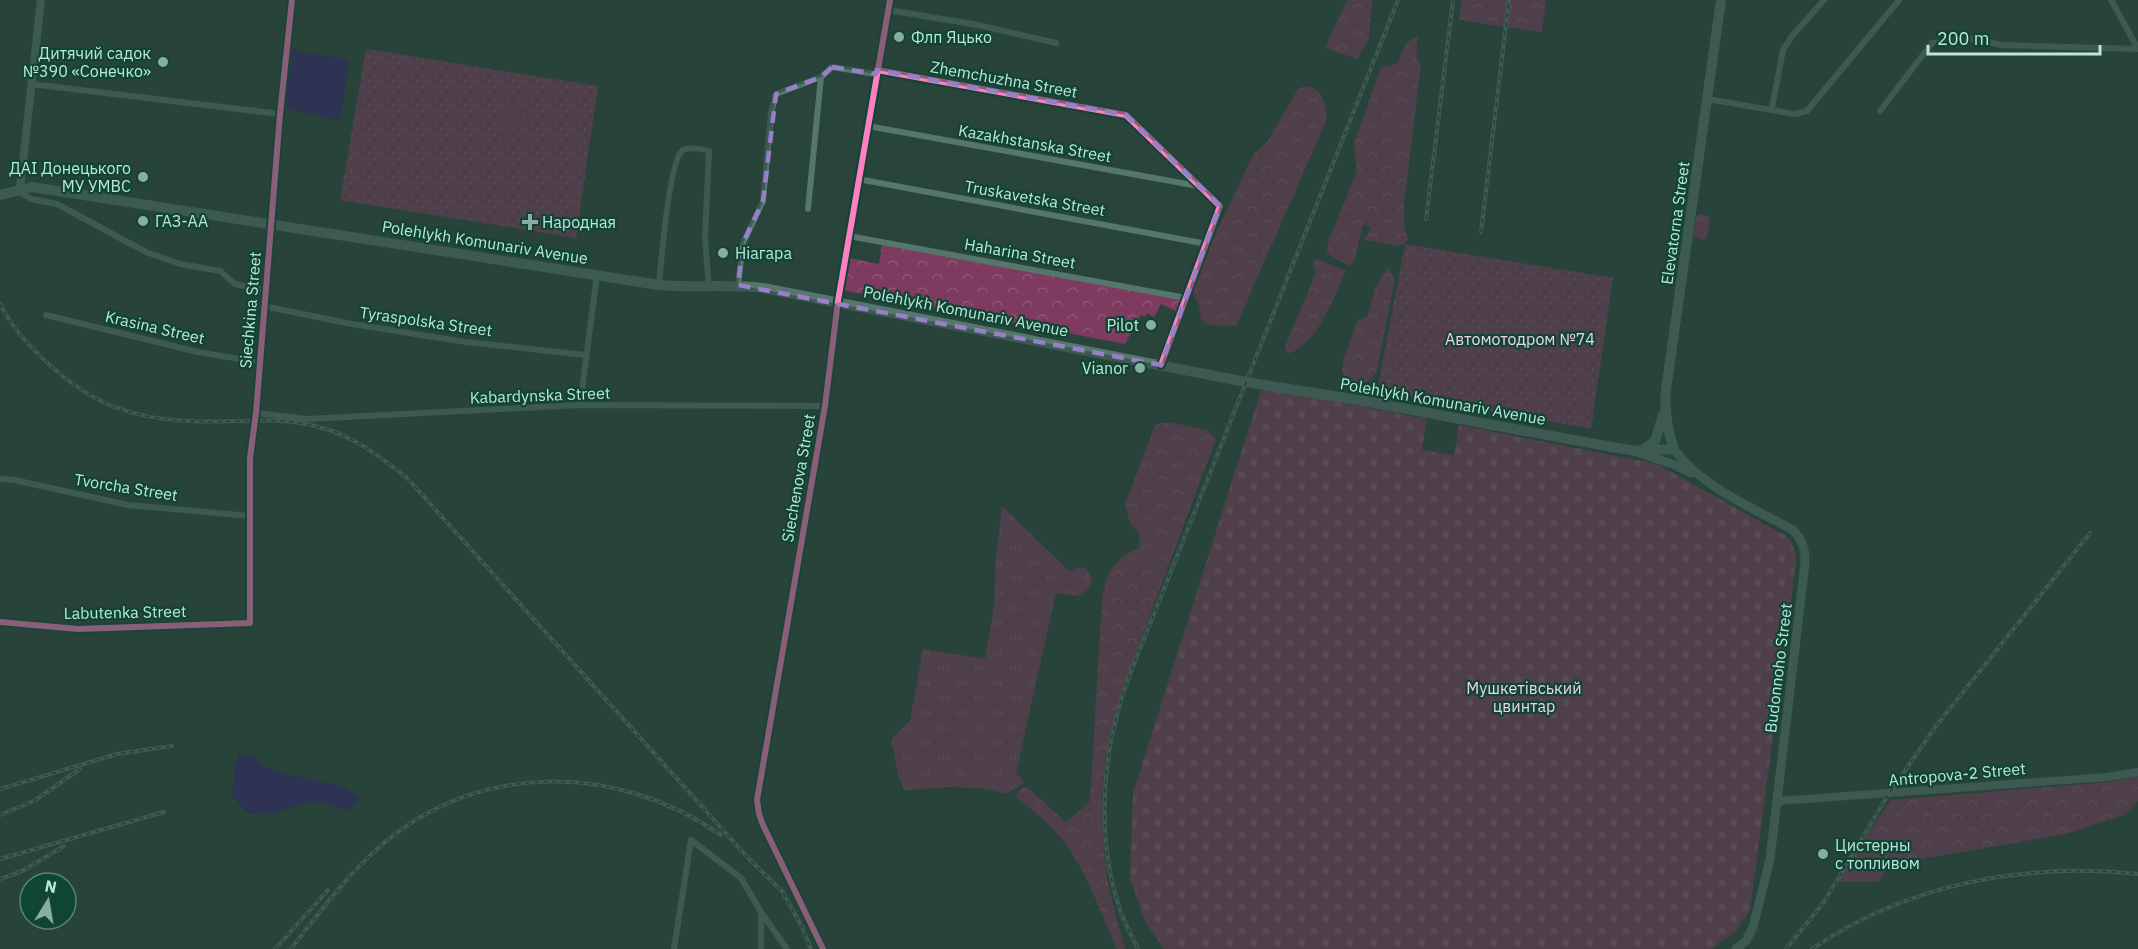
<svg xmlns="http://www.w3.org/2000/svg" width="2138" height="949" viewBox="0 0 2138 949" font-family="'IBM Plex Sans',sans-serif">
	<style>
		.grass { fill: url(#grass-tufts) }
		.forest { fill: url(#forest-crowns) }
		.cemetery { fill: url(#cemetery-stones) }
		.park { fill: url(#park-dots) }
		.garden { fill: #7e3a5f }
		.water { fill: #351f73 }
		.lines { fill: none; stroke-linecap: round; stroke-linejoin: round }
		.minor { stroke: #54766b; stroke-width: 6 }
		.tertiary { stroke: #54766b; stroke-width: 8 }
		.secondary { stroke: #54766b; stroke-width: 9 }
		.primary { stroke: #56776d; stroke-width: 10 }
		.rail-casing { stroke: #5b756d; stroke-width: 4 }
		.rail { stroke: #104435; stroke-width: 1.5; stroke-dasharray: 4.5; stroke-linecap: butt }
		.cycleway-casing { stroke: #104435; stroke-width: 10 }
		.cycleway { stroke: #ff80c0; stroke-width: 6 }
		.marked { fill: none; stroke: #9880c9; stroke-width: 4.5; stroke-dasharray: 12 8; stroke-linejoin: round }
		.poi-dot { fill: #88aea0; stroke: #104435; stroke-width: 2 }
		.labels { text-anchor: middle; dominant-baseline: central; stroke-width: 4.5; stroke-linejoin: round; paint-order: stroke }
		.poi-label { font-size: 16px; fill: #bce7d6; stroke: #104435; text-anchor: start }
		.street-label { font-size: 16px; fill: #bce7d6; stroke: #104435 }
		.park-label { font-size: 16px; fill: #f0d3e0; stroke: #104435 }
	</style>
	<defs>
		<pattern id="grass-tufts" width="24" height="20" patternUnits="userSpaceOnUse" patternTransform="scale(1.5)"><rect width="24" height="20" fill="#7e3a5f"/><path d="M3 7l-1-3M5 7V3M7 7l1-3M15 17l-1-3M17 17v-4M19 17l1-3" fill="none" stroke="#8e5675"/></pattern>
		<pattern id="forest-crowns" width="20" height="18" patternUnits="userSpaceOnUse" patternTransform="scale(1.5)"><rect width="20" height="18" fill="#7e3a5f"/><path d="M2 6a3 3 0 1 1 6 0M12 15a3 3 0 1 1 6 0" fill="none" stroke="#8e5675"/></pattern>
		<pattern id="cemetery-stones" width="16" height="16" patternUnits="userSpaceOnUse" patternTransform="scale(1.5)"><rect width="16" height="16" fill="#7e3a5f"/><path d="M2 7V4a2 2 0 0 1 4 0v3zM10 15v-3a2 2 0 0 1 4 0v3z" fill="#8e5675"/></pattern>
		<pattern id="park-dots" width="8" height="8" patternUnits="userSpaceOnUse" patternTransform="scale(1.5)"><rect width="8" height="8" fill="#7e3a5f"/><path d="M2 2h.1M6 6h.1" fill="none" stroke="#8e5675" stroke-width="1.8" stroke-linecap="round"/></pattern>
	</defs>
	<rect width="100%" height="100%" fill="#28443b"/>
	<g class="grass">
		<path d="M1702,214L1706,215L1710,219L1707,238L1703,240L1693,235L1696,217Z"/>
		<path d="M1002,506L1069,571L1080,567L1086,568C1096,581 1091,587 1080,596L1056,593L1016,773L1024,783L1006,794L983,788L950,787L904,790L898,774L891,739L910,721L923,649L985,659L994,606L996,556Z"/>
	</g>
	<g class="forest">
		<path d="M1347,0H1372L1369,39L1357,59L1325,48Z"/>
		<path d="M1462,0H1546L1542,32L1459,20Z"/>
		<path d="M1418,37L1416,58L1421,64L1404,204V227L1408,240L1400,246L1364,240L1371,228L1363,224L1355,259L1350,266L1326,253L1329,240L1357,171L1354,143L1381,68L1397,64C1402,53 1405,39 1418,37Z"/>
		<path d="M1305,86C1324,89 1325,103 1327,119L1236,326L1208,325L1201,319L1199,304L1190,288L1253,155L1267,142L1298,89Z"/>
		<path d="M882,245L1180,299V304L1177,312L1161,304L1154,317L1147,313L1145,317L1141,315L1125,344L842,290L849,258L879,264Z"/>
		<path d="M1316,259L1346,271C1333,298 1318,345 1287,354L1285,347L1316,272L1313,264Z"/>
		<path d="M1388,267L1395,279L1377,370C1372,383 1363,383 1350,382L1342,373L1343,360L1358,320L1367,317L1375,288Z"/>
		<path d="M1167,422L1207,430L1216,439L1127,677C1103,745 1097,796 1106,868C1109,895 1118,922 1125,949H1117C1100,912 1087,870 1061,838C1048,822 1032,810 1017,798L1016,794L1022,788H1028L1066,822L1090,801L1102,598C1107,572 1113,560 1138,548L1140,535L1130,523L1125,504L1155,425Z"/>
		<path d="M2138,776V801L2124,815L2066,834L1891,864L1878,882H1834L1891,800L2109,782Z"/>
	</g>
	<path class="cemetery" d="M1262,387L1427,419L1422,450L1454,455L1459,425L1657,464L1786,536C1793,543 1796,551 1796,562L1750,910L1737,930L1711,949H1164L1146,923L1130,879L1133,793Z"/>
	<g class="park">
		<path d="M366,49L598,86L576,238L340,200Z"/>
		<path d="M1405,244L1613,278L1591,429L1377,391Z"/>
	</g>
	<path class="garden" d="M507,102L522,104L518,138L502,136Z"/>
	<g class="water">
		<path d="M292,50L350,60L340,121L285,108Z"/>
		<path d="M239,753L252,755L263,765L278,772L341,786L360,797L350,811L321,802L302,803L277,813L249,814L232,796L235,767Z"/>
	</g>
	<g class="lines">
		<g class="minor">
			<path d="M2111,0L2138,49"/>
			<path d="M888,10L978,25L1056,43"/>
			<path d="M877,70L1126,115L1220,206L1161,365"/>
			<path d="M31,84L280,114"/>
			<path d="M1707,99L1795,114L1807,111L1899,0"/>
			<path d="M1772,108L1783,50L1792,36L1824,0"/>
			<path d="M1880,111L1932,43L1975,39L2002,45L2138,49"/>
			<path d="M868,126L1198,186"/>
			<path d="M858,179L1207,244"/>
			<path d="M20,190L21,193L31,199L57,204L146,252L180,264L220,271L235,284L264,290"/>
			<path d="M808,209L821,77"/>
			<path d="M849,236L1186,298"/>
			<path d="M659,285C661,263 669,162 682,151C688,146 703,149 709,151L705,238L709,288"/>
			<path d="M738,285L743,243L763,201L771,113L776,94L821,77L832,67L876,74"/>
			<path d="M263,306L352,324L466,342L586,355"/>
			<path d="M46,315L198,352L258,362"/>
			<path d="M580,405L597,275"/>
			<path d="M256,413L307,419L580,405L825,406"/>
			<path d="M0,479L14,480L128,505L250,516"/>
			<path d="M0,622L78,629L250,623V458L256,413L280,114L292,0"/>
			<path d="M761,912L787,949"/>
			<path d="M674,949L691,840L741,878L761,912V949"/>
			<path d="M823,949L763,825L759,814L757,800L825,406L838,302"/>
		</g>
		<g class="tertiary">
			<path d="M20,189L41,0"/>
			<path d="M838,301L890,0"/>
			<path d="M1778,801L2108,777L2138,772"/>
		</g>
		<g class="secondary">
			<path d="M1674,449C1701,487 1753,508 1793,530C1803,541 1805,549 1805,563L1770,859L1753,927L1746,941L1736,949"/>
			<path d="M1637,452L1675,465L1691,473"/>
		</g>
		<g class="primary">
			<path d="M0,195L32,187L659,285C694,288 728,284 763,288L1246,382L1358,400L1617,448L1638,451L1674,449C1667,429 1664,410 1666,390L1721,0"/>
			<path d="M1644,449L1655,441L1663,415"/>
		</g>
		<g class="rail-casing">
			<g id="rail">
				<path d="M1426,219L1453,0"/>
				<path d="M1481,232L1509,0"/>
				<path d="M0,304C20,344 71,389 112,406C135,415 163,420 188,421C232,424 275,415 319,427C354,436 381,457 408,479L749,859L782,891L801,925L811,949"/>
				<path d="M0,789L117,754L172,746"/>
				<path d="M0,815L34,801L80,769"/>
				<path d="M0,859L164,812"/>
				<path d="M0,879L22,871L64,846"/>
				<path d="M275,949L328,890"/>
				<path d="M291,949C320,912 347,874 384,843C481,761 619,764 721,835"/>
				<path d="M1138,949C1131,935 1124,922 1119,907C1098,842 1101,769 1120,704C1129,673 1142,644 1154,614L1398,0"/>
				<path d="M1786,949L1824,902L1888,795L1936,726L2090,533"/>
				<path d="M1812,949C1907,884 2025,862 2138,874"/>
			</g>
		</g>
		<use href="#rail" class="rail"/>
		<g class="cycleway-casing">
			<g id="cycleway">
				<path d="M877,70L1126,115L1220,206L1161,365"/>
				<path d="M0,622L78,629L250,623V458L256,413L280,114L292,0"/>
				<path d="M823,949L763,825L759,814L757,800L825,406L838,301L890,0"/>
			</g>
		</g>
		<use href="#cycleway" class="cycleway"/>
	</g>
	<path d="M0 0H2138V949H0ZM832,67L876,74L877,70L1126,115L1220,206L1161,365L738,285L743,243L763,201L776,94L821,77Z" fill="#28443b" fill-opacity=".55" fill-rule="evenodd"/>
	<path class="marked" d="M832,67L876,74L877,70L1126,115L1220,206L1161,365L738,285L743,243L763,201L776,94L821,77Z"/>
	<g class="poi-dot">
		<circle cx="899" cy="37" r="6"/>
		<circle cx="163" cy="62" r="6"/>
		<circle cx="143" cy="177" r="6"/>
		<circle cx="143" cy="221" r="6"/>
		<path d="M527 213h6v6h6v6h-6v6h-6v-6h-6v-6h6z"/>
		<circle cx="723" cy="253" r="6"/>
		<circle cx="1151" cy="325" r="6"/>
		<circle cx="1140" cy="368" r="6"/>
		<circle cx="1823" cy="854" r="6"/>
	</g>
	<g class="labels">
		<g class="poi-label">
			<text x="911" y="37">Флп Яцько</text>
			<text x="151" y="53" text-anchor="end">Дитячий садок<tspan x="151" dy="18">№390 «Сонечко»</tspan></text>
			<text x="131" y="168" text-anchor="end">ДАІ Донецького<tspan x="131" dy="18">МУ УМВС</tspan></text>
			<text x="155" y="221">ГАЗ-АА</text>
			<text x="542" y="222">Народная</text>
			<text x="735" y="253">Ніагара</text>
			<text x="1139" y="325" text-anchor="end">Pilot</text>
			<text x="1128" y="368" text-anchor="end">Vianor</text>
			<text x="1835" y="845">Цистерны<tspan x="1835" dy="18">с топливом</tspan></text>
		</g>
		<g class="street-label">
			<text transform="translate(1004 79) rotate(10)">Zhemchuzhna Street</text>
			<text transform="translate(1035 143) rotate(10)">Kazakhstanska Street</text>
			<text transform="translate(1035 198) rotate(10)">Truskavetska Street</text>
			<text transform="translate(1675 223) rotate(-82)">Elevatorna Street</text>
			<text transform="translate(485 242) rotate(9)">Polehlykh Komunariv Avenue</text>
			<text transform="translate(1020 253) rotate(10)">Haharina Street</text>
			<text transform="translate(250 310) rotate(-85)">Siechkina Street</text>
			<text transform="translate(966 311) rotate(11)">Polehlykh Komunariv Avenue</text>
			<text transform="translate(426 321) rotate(8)">Tyraspolska Street</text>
			<text transform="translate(155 327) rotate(13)">Krasina Street</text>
			<text transform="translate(540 395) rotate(-2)">Kabardynska Street</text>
			<text transform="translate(1443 401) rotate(10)">Polehlykh Komunariv Avenue</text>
			<text transform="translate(798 478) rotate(-80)">Siechenova Street</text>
			<text transform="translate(126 487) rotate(9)">Tvorcha Street</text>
			<text transform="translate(125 612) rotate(-1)">Labutenka Street</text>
			<text transform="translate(1778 668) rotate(-83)">Budonnoho Street</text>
			<text transform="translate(1957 774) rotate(-5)">Antropova-2 Street</text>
		</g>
		<g class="park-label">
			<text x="1520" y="339">Автомотодром №74</text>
			<text x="1524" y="688">Мушкетівський<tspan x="1524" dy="18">цвинтар</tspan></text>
		</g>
	</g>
	<g transform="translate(48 901) rotate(11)"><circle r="28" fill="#104435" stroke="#558575" stroke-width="1.5"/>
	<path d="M0-4.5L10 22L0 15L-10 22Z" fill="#88aea0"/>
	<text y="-9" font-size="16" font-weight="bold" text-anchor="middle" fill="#bce7d6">N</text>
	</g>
	<path d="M1928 45v9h172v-9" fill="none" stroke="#bce7d6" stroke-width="3"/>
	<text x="1937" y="45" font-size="18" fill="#bce7d6" stroke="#104435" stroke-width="4.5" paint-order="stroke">200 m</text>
</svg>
